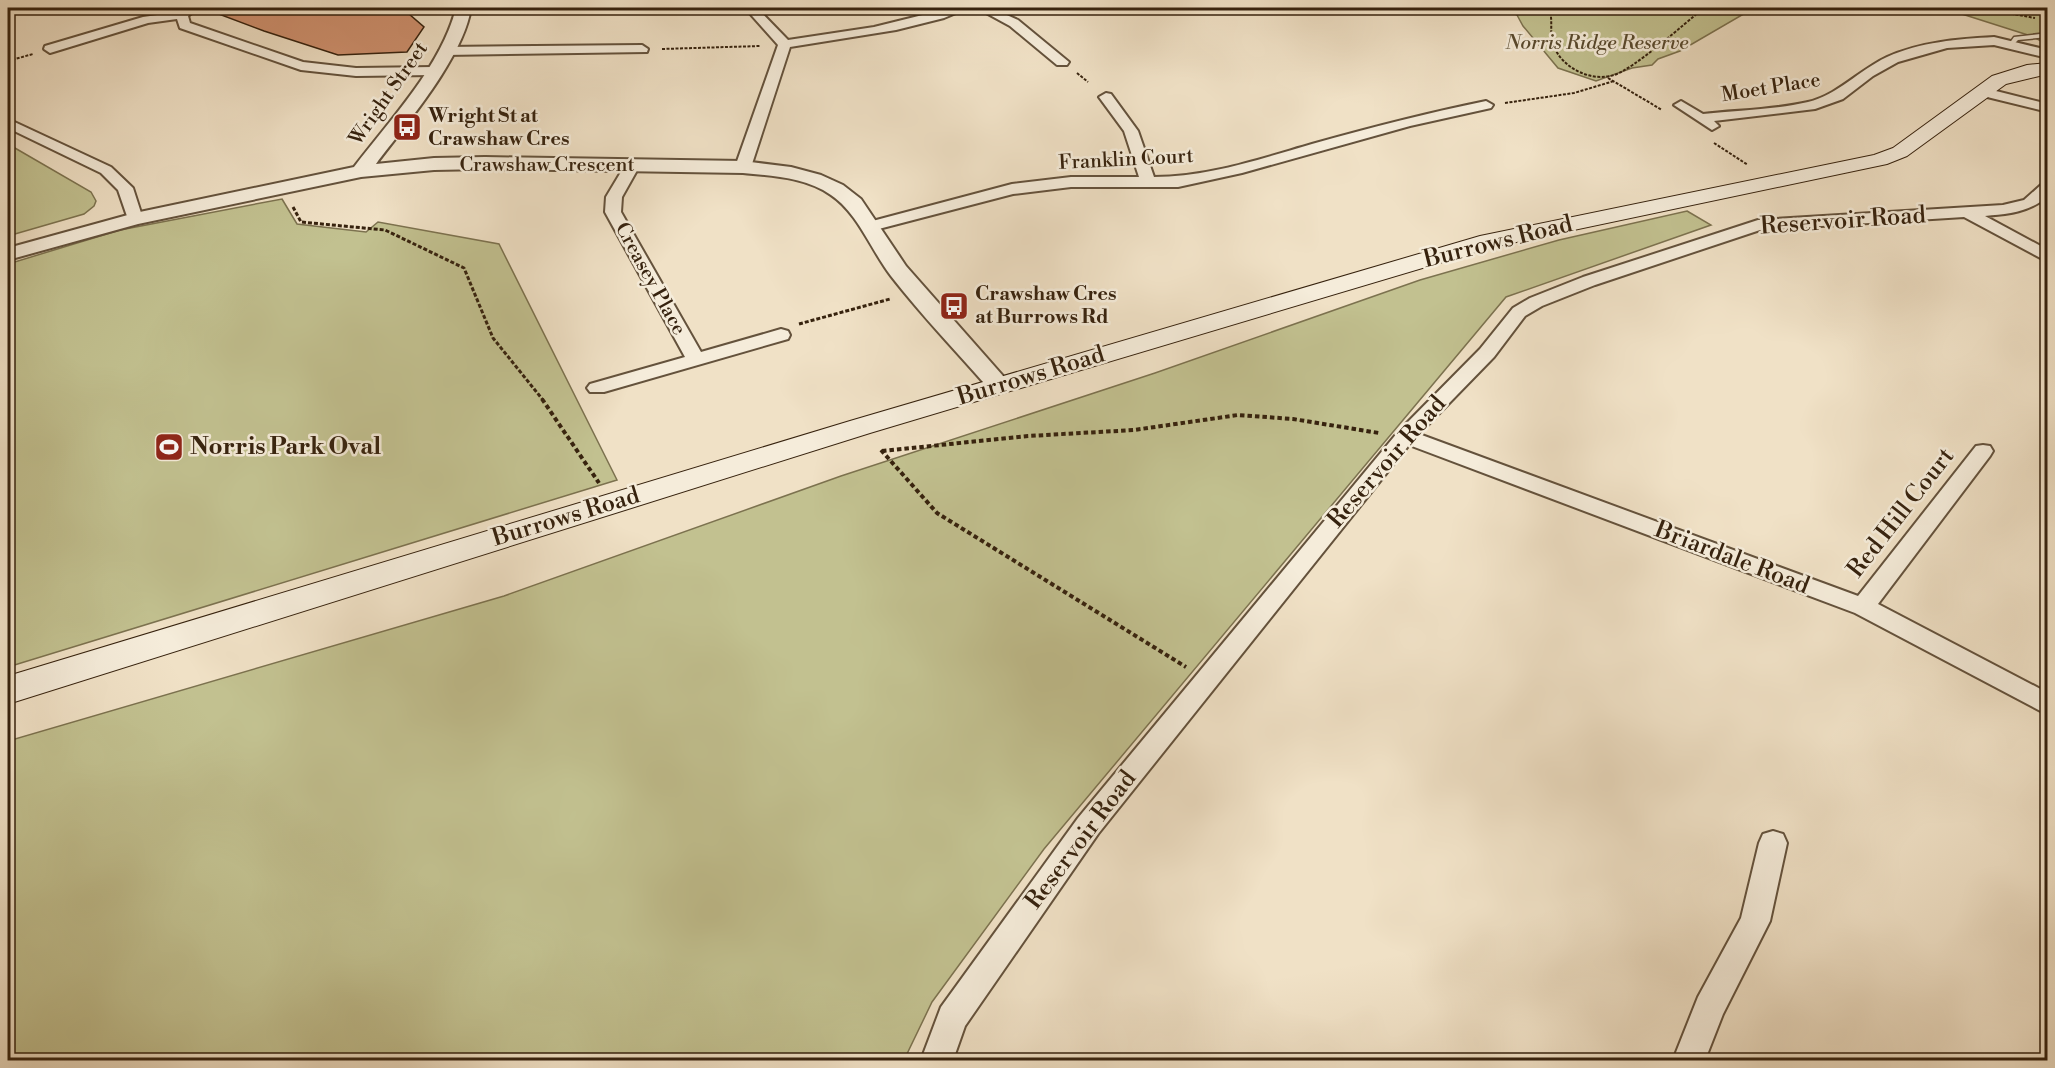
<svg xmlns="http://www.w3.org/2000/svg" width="2055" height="1068" viewBox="0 0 2055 1068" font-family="'Libre Bodoni',serif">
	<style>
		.green { fill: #c2c190; stroke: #7c724f; stroke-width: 1.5 }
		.building { fill: #ce906e; stroke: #36220e; stroke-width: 1.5 }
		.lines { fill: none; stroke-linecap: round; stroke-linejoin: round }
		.service-casing { stroke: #64523c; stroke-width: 3 }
		.minor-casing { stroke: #64523c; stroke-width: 4 }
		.tertiary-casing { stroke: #64523c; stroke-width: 4 }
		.secondary-casing { stroke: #36220e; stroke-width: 2 }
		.path-far2 { stroke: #36220e; stroke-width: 2; stroke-dasharray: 3 1.5; stroke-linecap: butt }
		.path-far1 { stroke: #36220e; stroke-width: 3; stroke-dasharray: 4 2; stroke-linecap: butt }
		.path { stroke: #36220e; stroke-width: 4; stroke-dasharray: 4.5 3; stroke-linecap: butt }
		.service { fill: #f5ecda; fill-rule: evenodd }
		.minor { fill: #f5ecda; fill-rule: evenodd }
		.tertiary { fill: #f5ecda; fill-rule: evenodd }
		.secondary { fill: #f5ecda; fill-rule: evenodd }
		.labels { text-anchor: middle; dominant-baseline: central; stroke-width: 5; stroke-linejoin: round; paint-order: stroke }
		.far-park-label { font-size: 20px; font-style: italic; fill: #594a2e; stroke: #f5ecda }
		.far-street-label { font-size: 20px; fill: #36220e; stroke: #f5ecda }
		.far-poi-label { font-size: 20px; font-weight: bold; fill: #36220e; stroke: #f5ecda; text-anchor: start }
		.street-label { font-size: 24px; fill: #36220e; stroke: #f5ecda }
		.poi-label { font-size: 24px; font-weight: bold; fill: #36220e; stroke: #f5ecda; text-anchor: start }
	</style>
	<rect width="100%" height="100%" fill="#f0e1c6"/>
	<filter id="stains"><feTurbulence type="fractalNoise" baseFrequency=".00333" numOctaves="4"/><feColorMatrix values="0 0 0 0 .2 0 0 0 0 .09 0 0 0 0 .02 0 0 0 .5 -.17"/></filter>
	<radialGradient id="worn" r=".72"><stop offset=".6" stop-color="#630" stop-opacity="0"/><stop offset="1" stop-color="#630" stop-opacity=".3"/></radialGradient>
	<g class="green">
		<path d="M1503,8H1754L1680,51L1658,59L1652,65L1632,68L1596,81L1558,68L1523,26L1517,15Z"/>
		<path d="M1943,8H2047V44L2031,36Z"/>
		<path d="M8,144L91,192L96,201L94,206L84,214L8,236Z"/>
		<path d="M282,199L297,224L366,232L378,222L499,244L617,480L8,667V264L120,230Z"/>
		<path d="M1687,211L1711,225L1506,297L1044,849L932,1002L904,1060H8V741L504,596L841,476L1155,373L1420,280L1559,240Z"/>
	</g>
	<path class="building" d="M208,8H402L424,27L407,52L338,55L264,31L208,10Z"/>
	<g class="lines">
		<g class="service-casing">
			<path id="service" d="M2048,33V37L2018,40L2012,46L2009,44L2014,37Z"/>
		</g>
		<g class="minor-casing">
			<g id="minor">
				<path d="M186,8H199L188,16L190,23L303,62L356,68L433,67L440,71L433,75L356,76L301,70L180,28L177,19L148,23L50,53L44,49L45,46L143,17L179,12Z"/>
				<path d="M745,8H757L788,40L874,27L951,8H968L944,18L896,30L790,47L751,167L743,172L735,167L778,45Z"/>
				<path d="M977,8H991L1018,20L1069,62L1067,65H1057L1010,26Z"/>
				<path d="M1994,37L2048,50V58L1994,45L1947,48L1898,62L1873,76L1843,99L1815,109L1714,121L1719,126L1712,130L1674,105L1681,101L1703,114C1737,110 1774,110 1808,102C1838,95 1859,70 1887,57C1920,42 1958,39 1994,37Z"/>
				<path d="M642,45L648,49L647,52L445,55L439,51L445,47Z"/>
				<path d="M1984,88L2048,104V112L1979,95L1977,92L1979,89Z"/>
				<path d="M1106,93L1111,94L1138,131L1154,177C1208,177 1260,159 1312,144C1369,128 1427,113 1486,101L1493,105L1491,108L1410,126L1242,173L1178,187H1071L1013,194L871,231L863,226L865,223L1012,184L1071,177H1139L1124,131L1099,97Z"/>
				<path d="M8,119L111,167L133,188L143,219L141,222H129L118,190L101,173L8,128Z"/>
				<path d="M632,160L640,165L622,197L621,212L701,352L781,329L788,331L790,335L788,339L604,392H590L587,388L590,384L685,357L605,212L606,197L627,162Z"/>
				<path d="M2048,182V196C2030,212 2009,214 1985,216L2048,250V262L1964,217L1760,230L1595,285L1542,306L1525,316L1494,357L1419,434L1858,596L1976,446L1983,445L1990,446L1993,451L1990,456L1878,604L2048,693V715L1855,613L1409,445L1098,834L965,1026L953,1060H921L941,1007L1078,818L1398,432L1480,349L1513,308L1530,298L1583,277L1758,220L2003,205L2024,200L2042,184Z"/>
				<path d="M1773,831L1783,834L1787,843L1770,921L1723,1014L1705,1060H1673L1698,997L1741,918L1759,843L1763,834Z"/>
			</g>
		</g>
		<g class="tertiary-casing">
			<path id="tertiary" d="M456,8H471C463,58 407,123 376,164L434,158L485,157L743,161L791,167L821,175L843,185L861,199L906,266L1011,385L1008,390L999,392L990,390C957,352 922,316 891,276C871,250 858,213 831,195C805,177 773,176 743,173L485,169L434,170L361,177L138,224L8,260V248L135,213L354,167C390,120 442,65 456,8Z"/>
		</g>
		<g class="secondary-casing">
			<path id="secondary" d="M2048,63V74L2006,84L1907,156L1887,164L1493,247L870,433L8,704V676L850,421L1480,236L1874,155L1893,148L1992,76L2027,65Z"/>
		</g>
		<g class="path-far2">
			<path d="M1549,8C1554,20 1548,36 1555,49C1565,69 1591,82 1614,75C1634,69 1685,23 1704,8"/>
			<path d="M1980,8L2035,18"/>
			<path d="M662,49L760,46"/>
			<path d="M8,61L33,54"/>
			<path d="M1077,73L1088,82"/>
			<path d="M1608,78L1662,110"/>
			<path d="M1505,103L1574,93L1614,81"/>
			<path d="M1714,143L1748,165"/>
		</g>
		<g class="path-far1">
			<path d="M293,207L301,222L385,230L464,268L493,338L543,400"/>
			<path d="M799,324L890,299"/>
		</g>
		<g class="path">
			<path d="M542,399L599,483"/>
			<path d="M881,450L937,513L1186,667"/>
			<path d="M882,451L1028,436L1134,430L1238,415L1293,419L1379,433"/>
		</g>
		<use href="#service" class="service"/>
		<use href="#minor" class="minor"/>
		<use href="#tertiary" class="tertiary"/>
		<use href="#secondary" class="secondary"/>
	</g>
	<defs>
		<g id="bus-square" transform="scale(1.5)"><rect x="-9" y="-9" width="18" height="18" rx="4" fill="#8f2418" stroke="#f5ecda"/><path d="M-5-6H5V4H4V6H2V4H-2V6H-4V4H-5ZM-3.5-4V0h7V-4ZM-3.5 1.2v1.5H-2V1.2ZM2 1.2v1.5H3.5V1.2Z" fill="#fff"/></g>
		<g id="stadium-square" transform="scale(1.5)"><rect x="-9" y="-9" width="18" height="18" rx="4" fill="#8f2418" stroke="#f5ecda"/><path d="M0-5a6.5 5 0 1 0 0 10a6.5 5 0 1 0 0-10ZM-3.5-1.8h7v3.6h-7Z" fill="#fff"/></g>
	</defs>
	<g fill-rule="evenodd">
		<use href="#bus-square" x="407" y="127"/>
		<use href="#bus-square" x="954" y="306"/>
		<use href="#stadium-square" x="169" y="447"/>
	</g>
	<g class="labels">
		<g class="far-park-label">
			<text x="1597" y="43">Norris Ridge Reserve</text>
		</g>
		<g class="far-street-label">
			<text transform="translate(1771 88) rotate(-9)">Moet Place</text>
			<text transform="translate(389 94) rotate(-55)">Wright Street</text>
			<text transform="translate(1126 160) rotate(-3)">Franklin Court</text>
			<text x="547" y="165">Crawshaw Crescent</text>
			<text transform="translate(650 279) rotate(61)">Creasey Place</text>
		</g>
		<g class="far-poi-label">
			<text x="428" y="116">Wright St at<tspan x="428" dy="23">Crawshaw Cres</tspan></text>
			<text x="975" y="294">Crawshaw Cres<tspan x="975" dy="23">at Burrows Rd</tspan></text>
		</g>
		<g class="street-label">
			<text transform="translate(1843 221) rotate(-4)">Reservoir Road</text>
			<text transform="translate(1498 242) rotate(-14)">Burrows Road</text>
			<text transform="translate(1031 376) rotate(-17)">Burrows Road</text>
			<text transform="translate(1387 462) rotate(-49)">Reservoir Road</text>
			<text transform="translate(1901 513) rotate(-52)">Red Hill Court</text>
			<text transform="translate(566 517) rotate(-17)">Burrows Road</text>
			<text transform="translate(1732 558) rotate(21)">Briardale Road</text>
			<text transform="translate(1081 840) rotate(-53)">Reservoir Road</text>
		</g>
		<g class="poi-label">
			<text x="190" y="447">Norris Park Oval</text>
		</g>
	</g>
	<rect width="2055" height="1068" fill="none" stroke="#f0e1c6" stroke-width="30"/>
	<rect x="9" y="9" width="2037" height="1050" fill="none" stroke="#36220e" stroke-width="3"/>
	<rect x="15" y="15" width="2025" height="1038" fill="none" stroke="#36220e" stroke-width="1.5"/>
	<rect width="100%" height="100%" filter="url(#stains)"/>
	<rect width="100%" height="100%" fill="url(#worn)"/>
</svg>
